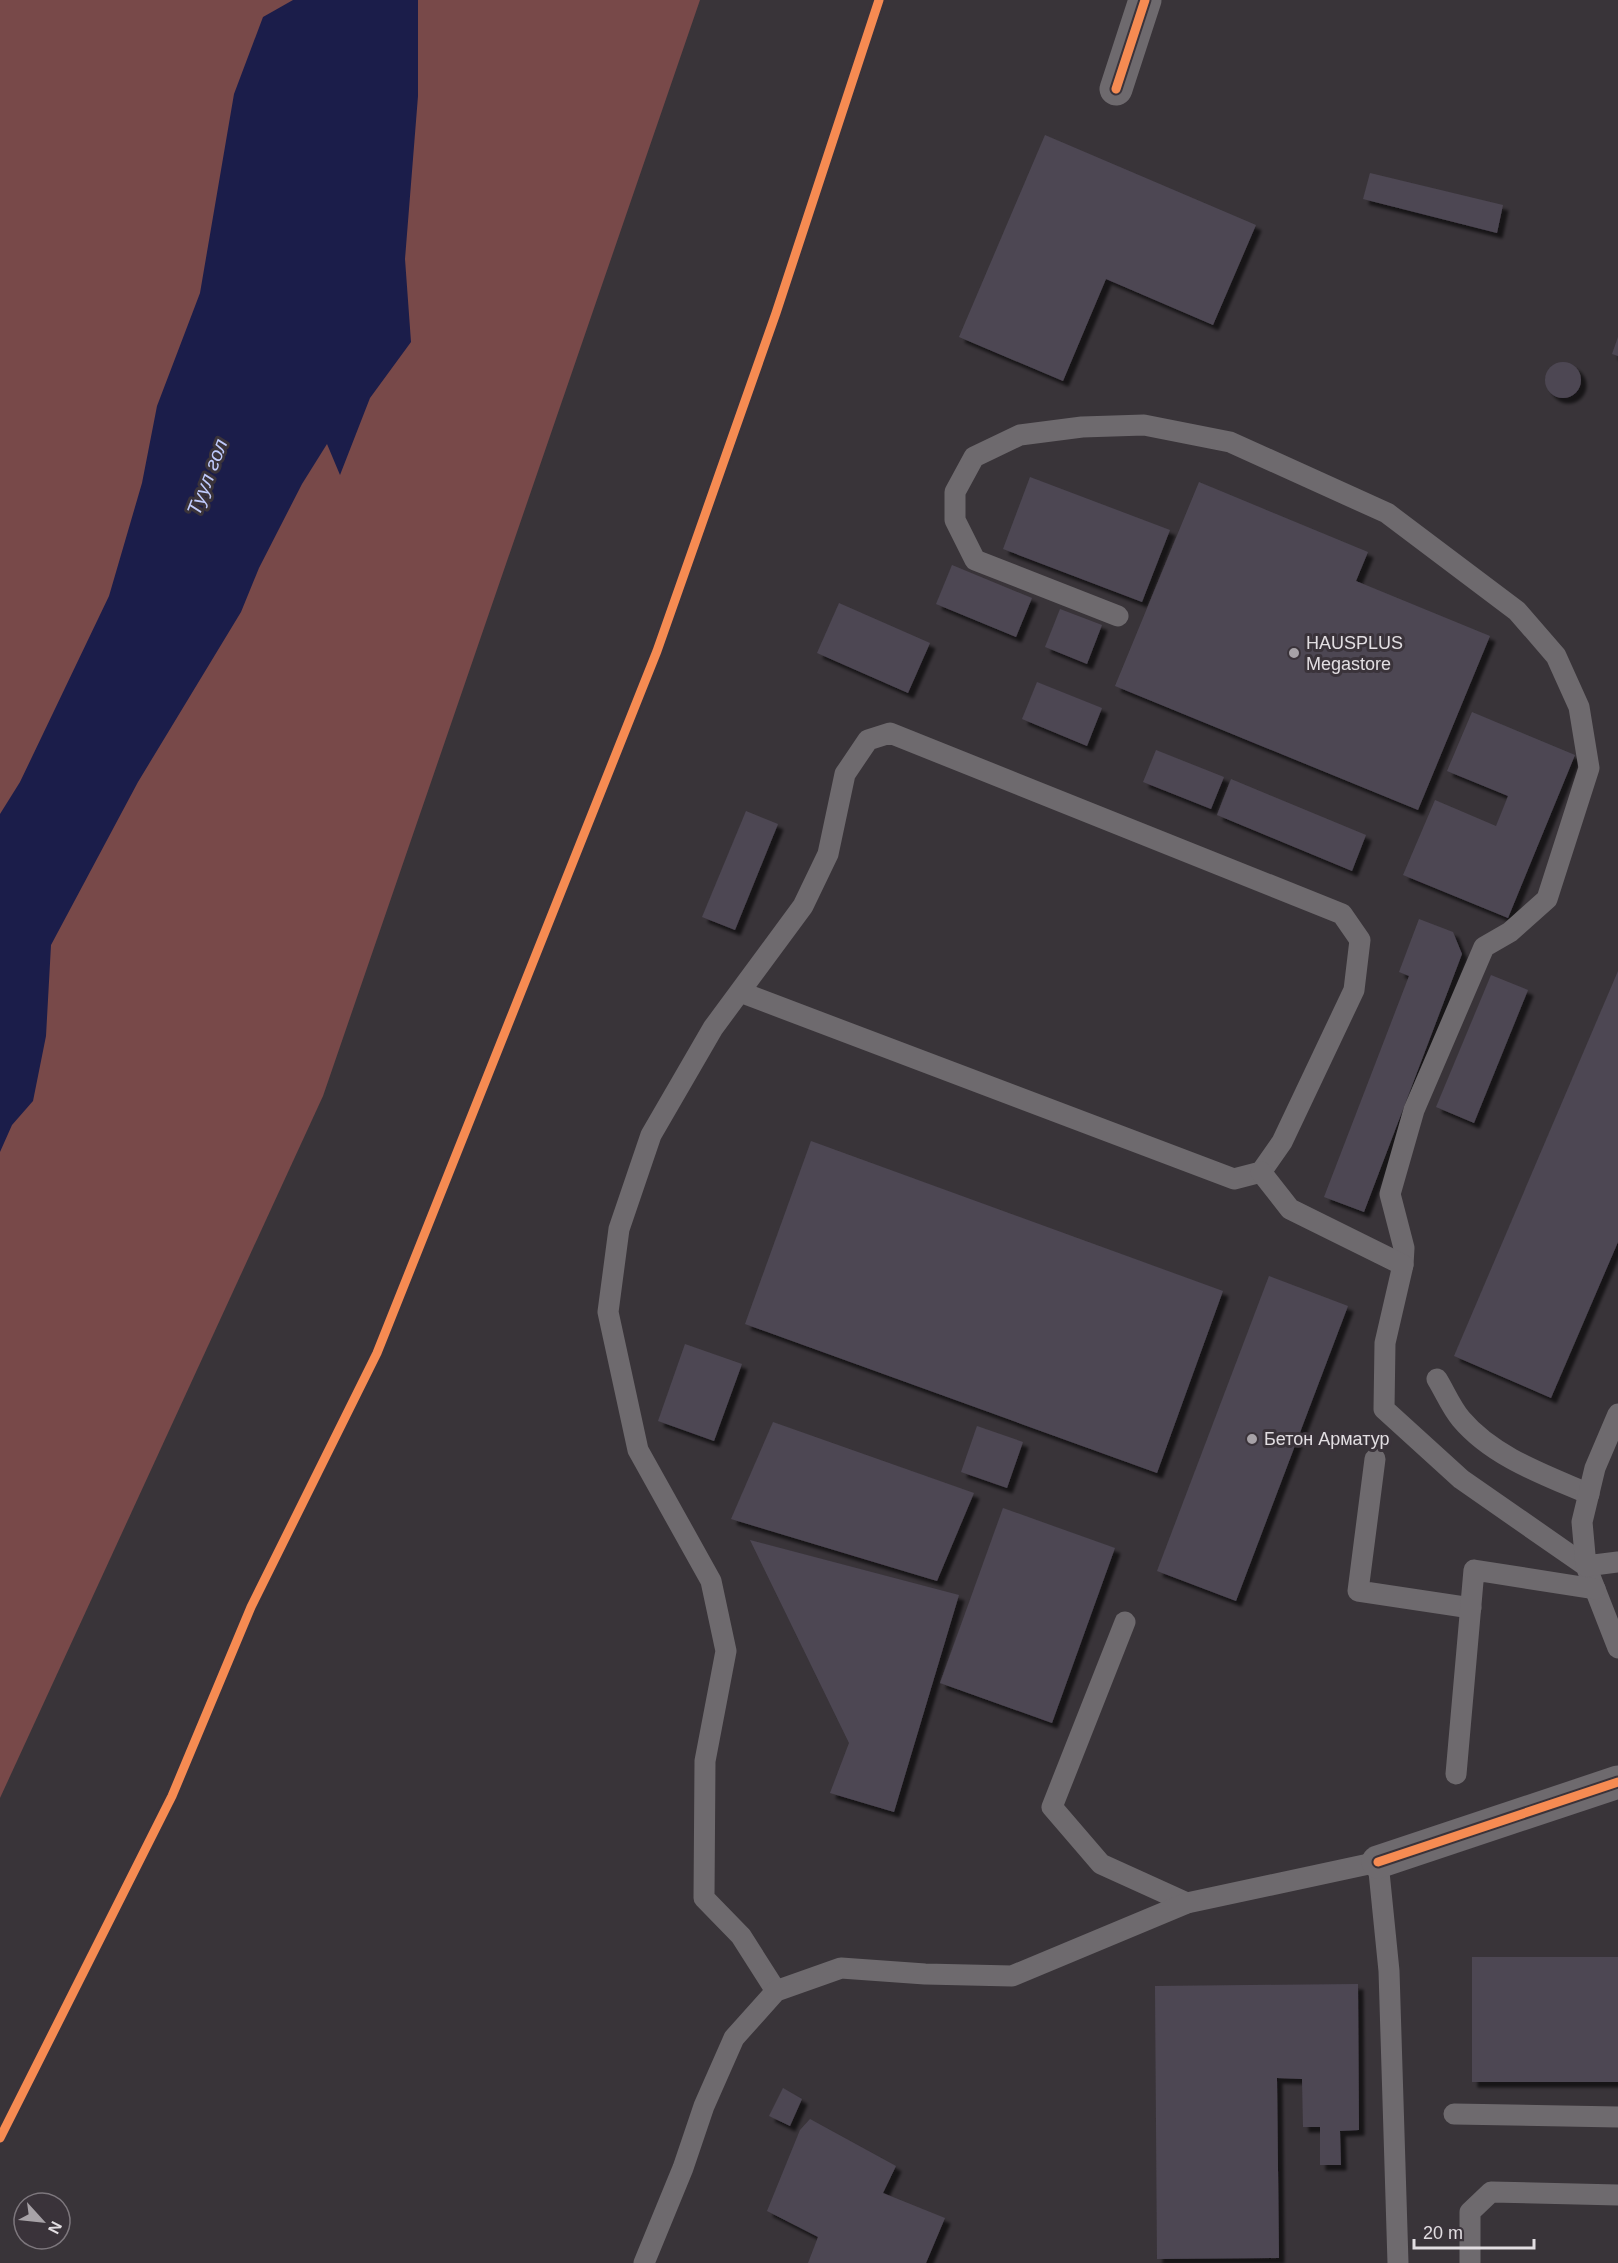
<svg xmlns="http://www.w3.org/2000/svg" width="1618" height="2263" viewBox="0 0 1618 2263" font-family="Arial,sans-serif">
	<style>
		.green { fill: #784949 }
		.water { fill: #1b1d4a }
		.building { fill: #4d4753; filter: url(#shadow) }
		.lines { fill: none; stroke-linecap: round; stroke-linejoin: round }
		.path { stroke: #6f6c6f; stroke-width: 4; stroke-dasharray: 3 4.5; stroke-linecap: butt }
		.lane { stroke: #6e6a6e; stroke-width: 21 }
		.street { stroke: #6e6a6e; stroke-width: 33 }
		.cycleway-casing { stroke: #3a333a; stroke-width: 13 }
		.cycleway { stroke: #f68b52; stroke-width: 9 }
		.poi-dot { fill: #a7a2a7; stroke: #3a333a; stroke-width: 2 }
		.labels { text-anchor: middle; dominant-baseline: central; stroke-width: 6; stroke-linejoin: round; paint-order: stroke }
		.poi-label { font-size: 18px; fill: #e2dee2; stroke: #3a333a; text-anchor: start }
		.water-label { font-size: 20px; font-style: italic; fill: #bfcafc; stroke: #3a333a }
	</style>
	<defs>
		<filter id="shadow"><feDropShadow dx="5.5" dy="5.5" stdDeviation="1.5" flood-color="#0009"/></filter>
	</defs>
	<rect width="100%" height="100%" fill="#393439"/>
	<path class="green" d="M0,0H700L323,1096L0,1798Z"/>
	<path class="water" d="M293,0H418V96L405,259L411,342L370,398L340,475L327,444L302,484L259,568L241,612L138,782L51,945L46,1036L33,1101L12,1125L0,1152V814L20,782L109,596L142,483L157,406L200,293L234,94L263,17Z"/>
	<g class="building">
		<path d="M1045,135L1256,225L1213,325L1106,279L1063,381L959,337Z"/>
		<path d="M1370,173L1503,205L1497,233L1363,199Z"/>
		<path d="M1618,337V356L1612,354Z"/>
		<circle cx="1563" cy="380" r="18"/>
		<path d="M1030,477L1170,530L1142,602L1003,549Z"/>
		<path d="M1199,482L1368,552L1356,581L1490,636L1418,810L1115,686Z"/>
		<path d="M952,565L1032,598L1016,637L936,604Z"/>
		<path d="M839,603L930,643L908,693L817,653Z"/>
		<path d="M1060,609L1102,625L1087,664L1045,647Z"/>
		<path d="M1037,682L1102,708L1087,746L1022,719Z"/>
		<path d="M1472,712L1575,755L1508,918L1403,875L1435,800L1496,826L1508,796L1447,771Z"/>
		<path d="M1156,750L1224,777L1211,809L1143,782Z"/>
		<path d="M1231,779L1366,835L1352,871L1217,815Z"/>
		<path d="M746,811L778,824L735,930L702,917Z"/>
		<path d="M1419,919L1453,932L1462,954L1364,1212L1324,1197L1409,976L1399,972Z"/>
		<path d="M1618,971V1242L1551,1398L1454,1356Z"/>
		<path d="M1491,975L1528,990L1474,1123L1436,1107Z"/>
		<path d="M811,1141L1223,1291L1157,1473L745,1324Z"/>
		<path d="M1269,1276L1348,1306L1236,1601L1157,1571Z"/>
		<path d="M685,1344L742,1364L714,1441L658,1421Z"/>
		<path d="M773,1422L974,1493L937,1581L731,1519Z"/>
		<path d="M977,1426L1023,1442L1007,1488L961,1472Z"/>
		<path d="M1003,1508L1115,1548L1052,1723L940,1683Z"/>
		<path d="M750,1540L959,1595L894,1812L830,1793L849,1743Z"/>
		<rect x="1472" y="1957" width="146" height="125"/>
		<path d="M1358,1984L1359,2130L1340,2131L1341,2165H1320V2127H1303L1302,2079L1277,2078L1279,2258L1157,2259L1155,1986Z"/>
		<path d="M783,2088L802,2099L790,2126L769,2116Z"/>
		<path d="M810,2119L896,2166L883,2193L945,2218L926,2263H808L818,2237L767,2211L800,2130Z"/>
	</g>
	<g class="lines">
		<path class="path" d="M0,2138L172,1796L251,1607L377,1353L657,651L776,313L879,0"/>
		<g class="lane">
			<path d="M1118,616L975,560L955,520V492L974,457L1020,435L1082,427L1144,425L1230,442L1387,513L1517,611L1556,656L1579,707L1589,768L1547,899L1510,932L1484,947L1414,1110L1390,1194L1404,1248L1403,1265"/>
			<path d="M740,992L1234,1179L1261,1172L1282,1142L1354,990L1360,940L1342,914L890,733L868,740L845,774L828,854L803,906L713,1028L651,1135L619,1229L608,1312L638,1450L711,1581L726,1651L705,1761L704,1898L741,1936L776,1991"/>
			<path d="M1261,1172L1290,1209L1403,1265L1385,1343L1384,1409L1461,1479L1586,1566L1618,1648"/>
			<path d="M1437,1379C1445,1392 1451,1407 1461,1419C1493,1457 1545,1475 1589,1494"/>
			<path d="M1618,1414L1595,1468L1582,1522L1586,1566L1618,1562"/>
			<path d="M1375,1459L1358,1591L1471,1608"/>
			<path d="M1125,1622L1052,1807L1101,1864L1187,1903"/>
			<path d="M1456,1774L1474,1570L1595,1589"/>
			<path d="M1454,2114L1618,2117"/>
			<path d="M644,2263L683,2168L704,2106L734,2038L776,1991L841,1968L925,1974L1012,1976L1187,1903L1378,1862L1389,1971L1398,2263"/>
			<path d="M1470,2263V2212L1491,2192L1618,2195"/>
		</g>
		<g class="street">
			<path d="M1116,89L1145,0"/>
			<path d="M1378,1862L1618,1782"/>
		</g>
		<g class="cycleway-casing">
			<g id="cycleway">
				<path d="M1116,89L1145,0"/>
				<path d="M1378,1862L1618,1782"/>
				<path d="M0,2138L172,1796L251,1607L377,1353L657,651L776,313L879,0"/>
			</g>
		</g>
		<use href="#cycleway" class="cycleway"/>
	</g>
	<g class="poi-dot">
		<circle cx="1294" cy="653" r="6"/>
		<circle cx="1252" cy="1439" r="6"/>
	</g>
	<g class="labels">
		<g class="poi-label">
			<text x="1306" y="643">HAUSPLUS<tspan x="1306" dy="21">Megastore</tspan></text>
			<text x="1264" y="1439">Бетон Арматур</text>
		</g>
		<g class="water-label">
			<text transform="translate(207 477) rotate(-69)">Туул гол</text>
		</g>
	</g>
	<g transform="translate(42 2221) rotate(117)"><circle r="28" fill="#3a333a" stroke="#7d777d" stroke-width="1.5"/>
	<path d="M0-4.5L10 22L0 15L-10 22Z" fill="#a7a2a7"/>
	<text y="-9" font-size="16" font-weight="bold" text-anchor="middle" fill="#e2dee2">N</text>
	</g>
	<path d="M1414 2239v9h120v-9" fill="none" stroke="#e2dee2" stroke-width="3"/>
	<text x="1423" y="2239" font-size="18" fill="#e2dee2" stroke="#3a333a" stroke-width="4.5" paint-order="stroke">20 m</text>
</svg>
